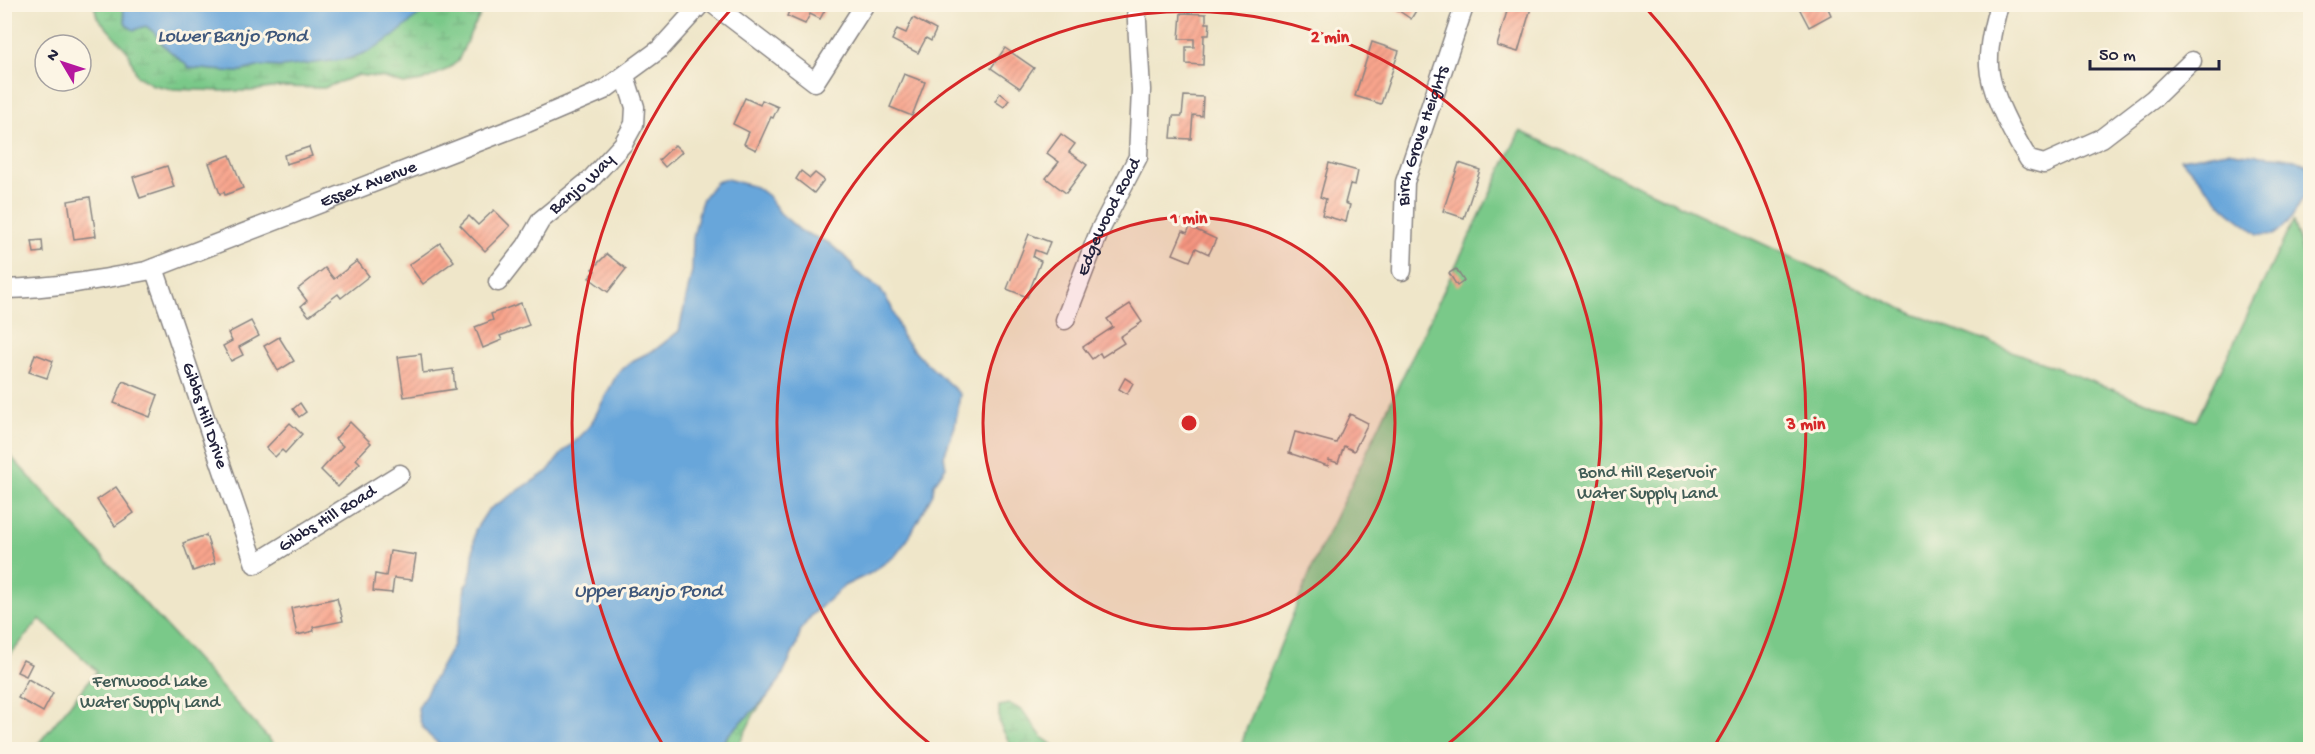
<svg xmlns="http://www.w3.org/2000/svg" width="2315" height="754" viewBox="0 0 2315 754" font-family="'Gochi Hand',sans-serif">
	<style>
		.wetland { fill: url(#wetland-marsh); stroke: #4e7662; stroke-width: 1.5 }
		.park { fill: #7ac989; stroke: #4e7662; stroke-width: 1.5 }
		.water { fill: #68a6da; stroke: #45648a; stroke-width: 1.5 }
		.building { fill: url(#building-hatch) }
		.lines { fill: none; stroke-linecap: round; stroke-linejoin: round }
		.minor-casing { stroke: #888482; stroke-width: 21 }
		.minor { stroke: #fff; stroke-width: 18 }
		.ring { fill: none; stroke: #d62828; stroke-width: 3 }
		.labels { text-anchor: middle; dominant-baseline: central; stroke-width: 6; stroke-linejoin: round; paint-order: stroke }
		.street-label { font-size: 18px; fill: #22223b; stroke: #fcf5e5 }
		.park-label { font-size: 18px; fill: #415c56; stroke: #fcf5e5 }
		.water-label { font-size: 20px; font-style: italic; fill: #3e577b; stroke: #fcf5e5 }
		.centre { fill: #d62828; stroke: #fcf5e5; stroke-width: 3 }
		.ring-label { font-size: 18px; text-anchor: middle; font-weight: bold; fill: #d62828; stroke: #fcf5e5; stroke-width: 6; stroke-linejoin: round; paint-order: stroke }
	</style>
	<defs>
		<pattern id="wetland-marsh" width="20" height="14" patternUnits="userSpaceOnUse" patternTransform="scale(1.5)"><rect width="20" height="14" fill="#7ac989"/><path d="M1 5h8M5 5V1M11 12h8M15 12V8" fill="none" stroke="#69ac77"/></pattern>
		<pattern id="building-hatch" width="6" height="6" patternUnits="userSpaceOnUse" patternTransform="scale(1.5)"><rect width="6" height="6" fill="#f8a48c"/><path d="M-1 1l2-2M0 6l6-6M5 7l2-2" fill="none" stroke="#d48d7a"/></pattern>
	</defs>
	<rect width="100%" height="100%" fill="#fcf5e5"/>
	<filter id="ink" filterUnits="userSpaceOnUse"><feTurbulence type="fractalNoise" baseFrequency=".0167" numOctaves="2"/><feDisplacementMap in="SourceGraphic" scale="12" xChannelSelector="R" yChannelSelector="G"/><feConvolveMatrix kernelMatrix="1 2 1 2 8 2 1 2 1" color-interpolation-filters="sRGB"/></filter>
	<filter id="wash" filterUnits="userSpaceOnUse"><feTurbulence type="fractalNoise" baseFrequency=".008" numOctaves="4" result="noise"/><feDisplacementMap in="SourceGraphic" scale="24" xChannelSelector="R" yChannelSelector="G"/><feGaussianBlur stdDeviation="1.35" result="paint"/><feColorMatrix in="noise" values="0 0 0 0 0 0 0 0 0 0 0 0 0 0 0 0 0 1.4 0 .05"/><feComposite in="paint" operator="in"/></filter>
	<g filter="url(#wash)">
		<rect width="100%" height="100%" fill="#efe6c9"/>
		<g class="wetland">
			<path d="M94,5H122L126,25L146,26L155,33L164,46L190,68L237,72L261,66L282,67L421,13L426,5H486L471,32L458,61L448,69L422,81L404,84L385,78L358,75L324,88L278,87L251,91H223L172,89L153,85L137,76L128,52L97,17Z"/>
			<path d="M767,697L754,714L737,749L718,750L727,736Z"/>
			<path d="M1010,704L1023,711L1042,737L1058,749H1013L999,723V706Z"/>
		</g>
		<g class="park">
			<path d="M1520,131L1914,314L2196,421L2293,221L2310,278V749L1240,750L1246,730L1315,560Z"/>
			<path d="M5,450L278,749H34L97,671L40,619L5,661Z"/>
		</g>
		<g class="water">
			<path d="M122,5V4L426,5L421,13L394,36L370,51L348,59L282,67L261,66L237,72L190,68L164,46L155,33L146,26L134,30L126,25Z"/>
			<path d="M2228,151C2257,158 2279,151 2307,165L2310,174L2305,195L2292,217L2282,229L2273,235L2258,234L2229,212L2181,159Z"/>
			<path d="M727,179L756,187L768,196L780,213L801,231L829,243L853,264L854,270L880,289L891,306L903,338L918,355L960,394L955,426L944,456L946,467L934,484L933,493L908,539L895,556L869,574L844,586L812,615L801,629L797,644L780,680L767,697L727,736L718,749H446C430,738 418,728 418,708L453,645L463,608L465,586L469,580L472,568L475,530L488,510L547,472L563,452L579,438L591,424L617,374L632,361L656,349L679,331L692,271L693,238L700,207L703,198L716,182Z"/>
		</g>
		<g id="blocks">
			<g class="building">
				<path d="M792,4H828L820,19L810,14L805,24L787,16Z"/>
				<path d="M1389,4H1420L1411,19Z"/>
				<path d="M1509,4L1531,8L1518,52L1497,46Z"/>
				<path d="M1797,4H1826L1831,15L1809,27Z"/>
				<path d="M1181,13L1206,14V23H1210L1209,35H1204L1203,65L1186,64V47H1194V39H1179Z"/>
				<path d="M913,18L936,30L931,41L926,38L918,53L892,40L897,29L906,33Z"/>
				<path d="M1372,42L1399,51L1381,104L1355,96Z"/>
				<path d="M1005,48L1034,68L1020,88L991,68Z"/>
				<path d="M904,74L925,82L912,116L890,107Z"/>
				<path d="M1000,93L1009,100L1004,107L995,101Z"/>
				<path d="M1184,96L1203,97L1202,116L1193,115L1191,139L1171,138L1173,116H1182Z"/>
				<path d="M745,98L760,105L762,100L778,107L773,118L771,117L756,150L744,144L749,132L733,124Z"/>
				<path d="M1061,134L1075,144L1069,152L1087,165L1066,193L1046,178L1059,162L1047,153Z"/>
				<path d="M675,145L682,152L665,167L659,160Z"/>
				<path d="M309,147L312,156L286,164L284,155Z"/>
				<path d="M230,155L243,188L225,195L224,192L220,194L209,163Z"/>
				<path d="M1329,163L1358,171L1355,185L1350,184L1345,203L1350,205L1346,222L1322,215L1326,199L1320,197Z"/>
				<path d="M1459,163L1480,170L1464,218L1443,211Z"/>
				<path d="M167,166L174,187L140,198L133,177Z"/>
				<path d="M801,171L810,178L815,173L824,180L814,193L796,179Z"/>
				<path d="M90,197L96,236L74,239L68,201Z"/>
				<path d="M494,210L510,226L485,251L460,225L469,216L478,225Z"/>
				<path d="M1190,227L1216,239L1209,254L1196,248L1190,261L1173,254L1183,231L1187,233Z"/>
				<path d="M1029,234L1050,242L1045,254L1035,250L1033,257L1041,261L1027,297L1007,289Z"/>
				<path d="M42,240L43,252L34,253L32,241Z"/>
				<path d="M440,243L454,261L423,284L409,265Z"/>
				<path d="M607,254L626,269L608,292L589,278L595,271L592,269Z"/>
				<path d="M357,261L369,276L341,298L338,294L309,316L301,306L307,301L298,289L325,268L334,279Z"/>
				<path d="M1456,269L1464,281L1457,286L1449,273Z"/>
				<path d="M521,303L529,325L500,336L502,340L483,348L475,327L493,320L491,314Z"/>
				<path d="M1130,304L1142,322L1120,337L1124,343L1102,357L1100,353L1092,359L1083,347L1113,327L1107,319Z"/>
				<path d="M251,321L259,336L239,347L243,355L231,361L223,346L232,341L228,333Z"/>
				<path d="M279,337L294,361L278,371L264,346Z"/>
				<path d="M35,354L53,361L47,378L29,372Z"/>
				<path d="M421,354L423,373L453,369L455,389L404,397L398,357Z"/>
				<path d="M1125,378L1133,383L1127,394L1119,389Z"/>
				<path d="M123,381L158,395L150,417L114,403Z"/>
				<path d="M300,403L306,412L299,417L293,409Z"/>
				<path d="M1350,414L1368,423L1354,451L1344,446L1338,463L1329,460L1328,466L1289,453L1295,432L1336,443Z"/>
				<path d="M350,422L371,443L356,459L360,463L338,487L321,470L343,446L335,439Z"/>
				<path d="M290,423L302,434L285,453L282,450L275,457L266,448Z"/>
				<path d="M116,487L134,513L115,526L97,500Z"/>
				<path d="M206,535L215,563L193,571L183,543Z"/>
				<path d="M390,551L416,555L412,580L394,578L392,593L373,591L375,574L386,576Z"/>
				<path d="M337,598L343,621L313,627L314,631L297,635L291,608Z"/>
				<path d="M23,660L32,664L26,676L17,672Z"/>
				<path d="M28,679L53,693L43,712L18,698Z"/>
			</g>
		</g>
	</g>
	<g filter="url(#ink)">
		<use href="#blocks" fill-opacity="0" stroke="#888482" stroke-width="1.5"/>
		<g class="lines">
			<g class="minor-casing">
				<g id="minor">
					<path d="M713,4L815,82L865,4"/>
					<path d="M1999,4C1994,23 1988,45 1989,65C1990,93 2014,136 2029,160L2044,164L2102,138L2153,99L2192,61"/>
					<path id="s1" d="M154,268L255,564L400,474"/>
					<path id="s2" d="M1402,271L1405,182L1465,4"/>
					<path id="s3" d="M498,282L526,246L541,220L590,180L623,144L634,124L635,107L625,76"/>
					<path id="s4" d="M4,289C53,288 98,280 146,271L527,123L604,90L660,49L701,4"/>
					<path id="s5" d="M1065,320L1099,232L1138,157L1141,90L1136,4"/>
				</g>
			</g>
			<use href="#minor" class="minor"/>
		</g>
	</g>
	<circle cx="1189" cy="423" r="206" fill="#d62828" fill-opacity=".12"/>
	<g class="ring">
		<circle cx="1189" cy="423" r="206"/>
		<path d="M935 748A412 412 0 1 1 1443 748"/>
		<path d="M663 745A617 617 0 0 1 734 6M1644 6A617 617 0 0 1 1715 745"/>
	</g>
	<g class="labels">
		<g class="street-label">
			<text stroke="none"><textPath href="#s2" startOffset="138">Birch Grove Heights</textPath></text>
			<text stroke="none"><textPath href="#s3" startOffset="130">Banjo Way</textPath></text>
			<text stroke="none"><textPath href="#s4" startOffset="382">Essex Avenue</textPath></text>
			<text stroke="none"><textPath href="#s5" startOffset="112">Edgewood Road</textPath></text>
			<text stroke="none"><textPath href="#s1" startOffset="156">Gibbs Hill Drive</textPath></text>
			<text stroke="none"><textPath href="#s1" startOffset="398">Gibbs Hill Road</textPath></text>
		</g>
		<g class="park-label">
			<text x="1647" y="473">Bond Hill Reservoir<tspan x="1647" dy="21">Water Supply Land</tspan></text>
			<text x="150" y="682">Fernwood Lake<tspan x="150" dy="21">Water Supply Land</tspan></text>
		</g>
		<g class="water-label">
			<text x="232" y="37">Lower Banjo Pond</text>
			<text x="648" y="592">Upper Banjo Pond</text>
		</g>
	</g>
	<circle cx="1189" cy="423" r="9" class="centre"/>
	<g class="ring-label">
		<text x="1330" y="42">2 min</text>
		<text x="1189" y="223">1 min</text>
		<text x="1806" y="429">3 min</text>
	</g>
	<rect width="2315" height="754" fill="none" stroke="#fcf5e5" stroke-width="24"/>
	<g transform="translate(63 63) rotate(309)"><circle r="28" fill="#fcf5e5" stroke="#a5a1a1" stroke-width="1.5"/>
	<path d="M0-4.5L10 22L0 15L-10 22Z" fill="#b5179e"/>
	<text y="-9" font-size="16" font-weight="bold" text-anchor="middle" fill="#22223b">N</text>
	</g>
	<path d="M2090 60v9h129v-9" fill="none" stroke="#22223b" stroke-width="3"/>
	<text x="2099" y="60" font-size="18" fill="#22223b" stroke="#fcf5e5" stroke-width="4.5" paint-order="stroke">50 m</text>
</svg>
